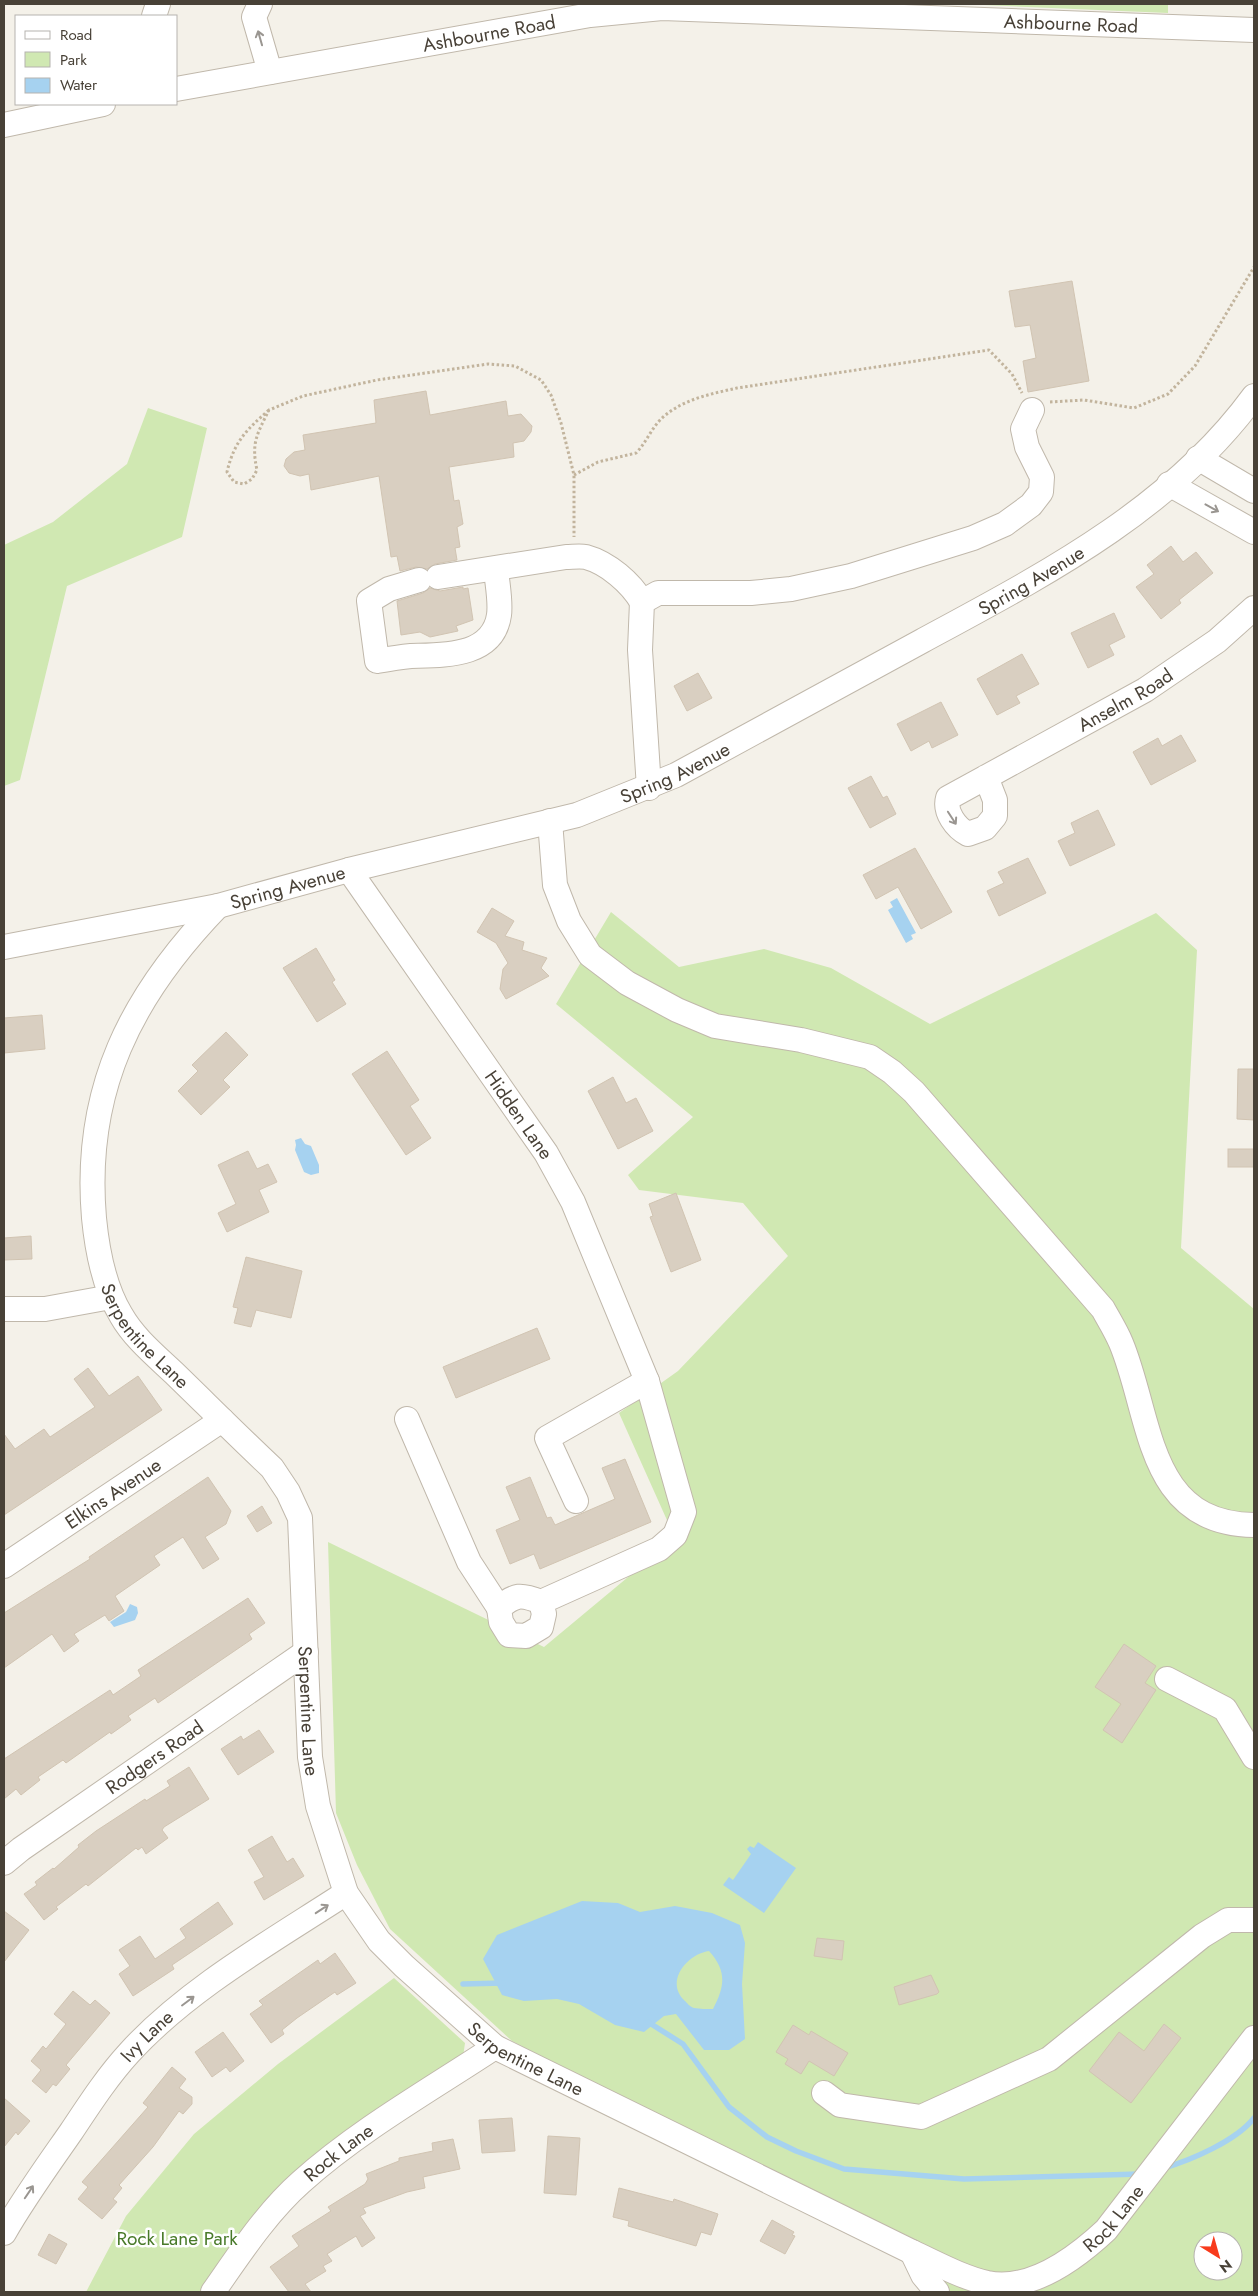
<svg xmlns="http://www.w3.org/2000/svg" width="1258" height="2296" viewBox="0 0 1258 2296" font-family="Jost,sans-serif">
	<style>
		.green { fill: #d0e8b2; fill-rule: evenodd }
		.water { fill: #a6d2f0; fill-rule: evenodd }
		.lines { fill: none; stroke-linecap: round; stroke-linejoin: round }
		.stream { stroke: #a6d2f0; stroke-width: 5.5 }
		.building { fill: #d9cfc1; stroke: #d1c4b2 }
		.minor-casing { stroke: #c0b8ab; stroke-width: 26 }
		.path { stroke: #c2b49d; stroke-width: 3; stroke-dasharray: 2.5 2.5; stroke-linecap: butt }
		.minor { stroke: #fff; stroke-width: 24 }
		.oneway { stroke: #9a9691 }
		.labels { text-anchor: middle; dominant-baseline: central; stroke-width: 5; stroke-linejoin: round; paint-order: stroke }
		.street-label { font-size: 19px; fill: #484137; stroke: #fff }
		.park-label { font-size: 19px; fill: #497a2a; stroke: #fff }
	</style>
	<rect width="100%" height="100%" fill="#f4f1e9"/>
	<g class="green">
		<path d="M961,4H1168V13Z"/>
		<path d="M148,408L207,428L182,537L67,586L20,780L4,786V545L53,522L127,464Z"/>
		<path d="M611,912L679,967L764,949L831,968L930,1024L1156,913L1197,950L1181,1248L1254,1309V2118L1252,2121L1254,2123V2292H952L944,2288L907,2245L512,2041L390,1929L357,1865L336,1813L328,1542L544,1647L675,1538L619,1413L678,1371L788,1256L743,1203L639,1190L628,1175L693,1117L556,1004ZM1203,2241H1233V2271H1203Z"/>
		<path d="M394,1978L465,2043L463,2057L366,2123L206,2292H86L126,2216L194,2134L278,2064Z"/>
	</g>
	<g class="water">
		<path d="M897,898L916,933L911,935L913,939L906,943L888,910L893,907L890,902Z"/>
		<path d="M301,1138L305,1144L311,1146L319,1165V1173L311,1175L304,1172L295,1150L296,1145L295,1140Z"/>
		<path d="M130,1604L137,1607L138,1613L135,1620L114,1627L110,1622L126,1612Z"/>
		<path d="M758,1842L796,1868L764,1913L723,1885L729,1877L733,1880L751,1854L747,1849L750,1846L754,1848Z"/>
		<path d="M582,1901L618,1903L640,1912L675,1906L712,1913L740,1925L745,1943L742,1984L745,2039L729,2050H704L676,2014L664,2016L644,2032L615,2025L579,2004L557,1999L524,2001L502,1995L483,1959L497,1935ZM709,1951C727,1971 725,1986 713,2009C707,2009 700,2009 694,2008C690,2007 687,2003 685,2001C664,1982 687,1954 709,1951Z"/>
	</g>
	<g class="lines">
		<g class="stream">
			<path d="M463,1984L503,1983"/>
			<path d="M648,2022L683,2044L729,2107L767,2137L796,2151L844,2169L964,2179L1140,2174"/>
			<path d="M1164,2168C1191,2160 1236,2141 1254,2118"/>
		</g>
	</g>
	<g class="building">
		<path d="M1072,281L1089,381L1028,392L1023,361L1036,358L1030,325L1015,327L1009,291Z"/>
		<path d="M426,391L430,415L506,401L508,416L521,414L532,426L531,432L524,441L513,443L514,457L449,467L454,501L459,500L463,524L457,527L460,547L455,548L457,560L435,564L427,569L416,567L400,571L397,556L391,557L379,476L311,490L309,474L300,476L289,473L284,466L286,459L294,452L305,450L303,435L376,423L374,400Z"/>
		<path d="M1171,546L1183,562L1196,552L1213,573L1179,600L1181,603L1161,619L1136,587L1154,574L1147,565Z"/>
		<path d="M463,587V589L468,588L473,620L456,626L458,631L430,637L420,632L401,635L397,601L423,593L430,588L440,591Z"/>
		<path d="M1114,613L1125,637L1109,645L1114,655L1088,668L1071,633Z"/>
		<path d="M1022,654L1039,684L1016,696L1020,703L997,715L977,679Z"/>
		<path d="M698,673L712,698L687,711L674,686Z"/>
		<path d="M941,702L958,735L932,748L929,741L911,751L897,724Z"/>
		<path d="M1181,735L1196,761L1151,785L1133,752L1158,738L1162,746Z"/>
		<path d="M871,776L883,798L887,796L896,814L870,828L848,788Z"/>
		<path d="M1098,810L1115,845L1070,866L1058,841L1075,833L1071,823Z"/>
		<path d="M915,848L952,912L921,929L898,887L876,899L863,875Z"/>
		<path d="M1028,858L1046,893L999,916L987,891L1004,883L998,872Z"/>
		<path d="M492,908L514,921L505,936L524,942L522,950L547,958L541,968L549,976L506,999L500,989L503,969L508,963L496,943L477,932Z"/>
		<path d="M316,948L335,980L332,982L346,1004L317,1022L283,968Z"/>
		<path d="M42,1015L45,1049L4,1053V1018Z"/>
		<path d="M226,1032L248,1055L223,1080L230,1087L201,1115L178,1091L198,1071L192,1065Z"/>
		<path d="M387,1051L419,1100L410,1106L431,1138L406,1155L352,1074Z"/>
		<path d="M1238,1069H1254V1120L1237,1119Z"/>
		<path d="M613,1077L626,1103L636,1098L653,1131L618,1149L588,1091Z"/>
		<rect x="1228" y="1149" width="26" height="18"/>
		<path d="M248,1151L257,1169L268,1164L277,1182L259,1190L269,1212L227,1232L218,1213L236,1204L218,1165Z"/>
		<path d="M676,1193L701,1260L671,1272L650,1217L653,1216L649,1204Z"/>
		<path d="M31,1236L32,1259L4,1260V1238Z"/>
		<path d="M246,1257L302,1271L291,1318L256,1310L251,1327L234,1323L238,1308L233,1307Z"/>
		<path d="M537,1328L550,1359L456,1398L443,1367Z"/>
		<path d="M88,1368L109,1396L138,1376L162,1410L4,1515V1434L15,1449L44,1429L50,1437L95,1407L74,1379Z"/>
		<path d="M625,1459L651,1522L540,1569L534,1554L510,1564L496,1530L520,1520L506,1487L530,1477L547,1518L551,1517L555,1525L615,1499L602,1468Z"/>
		<path d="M208,1477L231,1511L226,1524L205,1537L219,1559L203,1569L183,1537L154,1556L160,1565L115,1596L124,1611L109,1621L105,1615L74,1634L79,1641L64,1652L52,1634L4,1668V1613L90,1559L89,1557Z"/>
		<path d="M262,1506L272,1523L257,1532L247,1516Z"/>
		<path d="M248,1598L265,1623L249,1634L252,1639L158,1703L155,1698L128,1716L131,1720L111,1734L110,1732L66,1763L63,1760L38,1777L40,1780L21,1795L16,1789L4,1799V1759L110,1690L113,1695L141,1676L138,1670Z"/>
		<path d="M1124,1644L1156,1666L1145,1683L1156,1690L1122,1743L1103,1730L1121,1704L1095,1687Z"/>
		<path d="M259,1730L274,1752L238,1775L221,1749L241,1736L243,1740Z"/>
		<path d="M189,1767L209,1799L164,1827L162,1830L168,1838L146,1854L142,1847L138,1850L136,1848L88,1886L86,1884L56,1907L58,1909L44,1920L24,1894L37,1885L35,1882L53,1868L54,1869L79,1847L78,1845L96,1831L145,1799L146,1801L170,1786L167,1781Z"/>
		<path d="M272,1836L287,1862L293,1858L304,1876L264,1900L254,1882L264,1877L248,1850Z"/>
		<path d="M218,1902L233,1924L172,1965L174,1969L133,1996L119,1974L130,1966L119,1950L140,1936L155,1959L186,1938L180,1929Z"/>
		<path d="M4,1911L29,1930L4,1962Z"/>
		<path d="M817,1938L844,1941L842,1960L814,1956Z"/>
		<path d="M335,1953L356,1983L337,1995L335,1992L297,2018L282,2030L284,2034L271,2043L250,2014L263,2005L259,2001L318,1960L320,1964Z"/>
		<path d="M931,1975L939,1992L937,1994L899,2005L894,1987Z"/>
		<path d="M73,1991L90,2005L95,2000L110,2013L66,2065L70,2069L56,2086L53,2084L46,2093L32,2081L41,2070L31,2061L43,2046L46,2049L66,2024L54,2014Z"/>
		<path d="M1164,2024L1181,2038L1131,2103L1089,2071L1119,2032L1144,2051Z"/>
		<path d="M793,2025L809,2035L811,2031L848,2053L834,2076L809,2061L801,2074L785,2064L788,2059L776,2052Z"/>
		<path d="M223,2032L244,2061L230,2072L226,2067L212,2077L195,2052Z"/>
		<path d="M172,2067L186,2079L179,2088L192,2097V2104L183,2114L179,2111L153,2147L119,2185L122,2188L113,2199L117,2202L102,2219L78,2199L88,2187L82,2182L148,2107L143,2103Z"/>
		<path d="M4,2098L30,2121L18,2135L16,2132L4,2147Z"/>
		<path d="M512,2118L515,2151L482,2153L479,2120Z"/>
		<path d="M548,2136L580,2138L576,2195L544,2193Z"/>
		<path d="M453,2139L460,2169L423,2177L425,2188L407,2192L363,2208L366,2213L360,2216L375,2238L362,2247L356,2236L327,2254L332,2261L323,2266L326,2271L305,2284L311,2292H289L270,2267L299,2246L292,2236L331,2211L328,2207L365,2184L368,2179L366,2174L399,2161V2158L433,2151L432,2143Z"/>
		<path d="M619,2188L673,2202L674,2199L718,2214L711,2235L701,2232L696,2246L628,2226L629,2221L613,2217Z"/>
		<path d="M772,2220L794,2232L792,2235L795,2236L785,2254L760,2241Z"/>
		<path d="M49,2234L67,2244L56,2264L38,2255Z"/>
	</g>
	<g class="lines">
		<g class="minor-casing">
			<g id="minor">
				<path d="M260,4L254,17L270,72"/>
				<path d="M154,16L158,4"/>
				<path id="s1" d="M176,89L590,15L662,8L1254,30"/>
				<path d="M4,125L103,104"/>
				<path d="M1198,458L1254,491"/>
				<path d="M1169,484L1254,532"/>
				<path d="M438,577L566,557C572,557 580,556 586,557C608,563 631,583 642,602"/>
				<path d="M419,580L389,589L369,601L377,661C388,659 400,657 411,656C444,655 493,657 499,615C501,601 497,583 496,569"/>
				<path id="s2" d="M986,777L995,800V816L985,828L968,834C956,828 944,812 948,798L1145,690L1217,641L1254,608"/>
				<path d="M649,788L640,650L642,602L658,593H751L791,589L851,576L973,538L1005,524L1031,505L1041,492L1042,477L1027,447L1023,429L1032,410"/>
				<path d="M550,821L555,885L569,921L590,955L627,983L677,1010L715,1026L801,1040L870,1057L892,1072L914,1092L1103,1309C1109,1320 1116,1331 1121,1343C1152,1417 1146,1524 1254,1525"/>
				<path id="s3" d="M349,870L546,1153L573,1202L647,1381L684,1512L675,1535L659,1549L541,1602C521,1594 515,1594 499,1608L501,1622L509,1635L526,1636L541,1627L544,1614L541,1602"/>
				<path id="s4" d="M218,906C131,996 83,1090 94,1218C97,1249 104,1287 121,1315C134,1338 155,1355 174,1373C207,1405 239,1437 272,1468L288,1492L300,1518L310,1757L318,1806L346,1893L379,1941L404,1966L495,2047L912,2252C936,2263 961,2277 987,2283C1031,2292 1076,2258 1106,2230L1254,2038"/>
				<path id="s5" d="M4,947L218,906L349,870L577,815L676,775C758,731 840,686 922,641C1042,576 1171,510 1254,396"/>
				<path d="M4,1309H45L111,1297"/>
				<path d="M407,1419L469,1562L499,1608"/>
				<path d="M576,1501L547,1438L647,1381"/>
				<path id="s6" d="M4,1566L222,1420"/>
				<path d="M1167,1679L1225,1709L1254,1757"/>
				<path id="s7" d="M4,1863L21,1849L306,1652"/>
				<path d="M824,2093L840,2105L921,2117L1049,2059L1202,1936L1228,1920H1254"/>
				<path id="s8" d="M4,2233C24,2198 48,2165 71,2132C89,2105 107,2077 129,2053C187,1989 274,1940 346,1893"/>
				<path d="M912,2252L923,2275L937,2292"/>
				<path id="s9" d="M213,2292C239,2255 266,2213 301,2182C359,2130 430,2090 495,2047"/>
			</g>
		</g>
		<g class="path">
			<path d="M1050,402L1084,400L1134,408L1168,394L1195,366L1254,267"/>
			<path d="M269,410C246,430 234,442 227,472L234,482L244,484L252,479L257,470C251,443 257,434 269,410L303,396L377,380L488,364L515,366L541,380L551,395L561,423L574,475V537"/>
			<path d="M574,475L598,462L636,453C646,443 651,429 661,419C682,399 711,394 737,388L989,350L1012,374L1022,393"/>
		</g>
		<use href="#minor" class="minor"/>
	</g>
	<defs><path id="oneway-shaft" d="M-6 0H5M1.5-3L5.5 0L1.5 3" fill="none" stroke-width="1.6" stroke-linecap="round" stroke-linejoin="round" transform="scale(1.25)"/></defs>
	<g class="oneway">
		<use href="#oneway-shaft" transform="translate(260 38) rotate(-106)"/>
		<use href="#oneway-shaft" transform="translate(1212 508) rotate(29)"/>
		<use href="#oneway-shaft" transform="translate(952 818) rotate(57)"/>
		<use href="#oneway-shaft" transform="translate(322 1909) rotate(-33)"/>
		<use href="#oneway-shaft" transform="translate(188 2001) rotate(-37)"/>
		<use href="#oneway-shaft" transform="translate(29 2192) rotate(-56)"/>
	</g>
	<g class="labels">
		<g class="street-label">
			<text stroke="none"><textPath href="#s1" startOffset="902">Ashbourne Road</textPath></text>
			<text stroke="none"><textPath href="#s1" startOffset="318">Ashbourne Road</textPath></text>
			<text stroke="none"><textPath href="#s5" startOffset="1100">Spring Avenue</textPath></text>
			<text stroke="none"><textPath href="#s2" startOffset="321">Anselm Road</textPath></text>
			<text stroke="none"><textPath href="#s5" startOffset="695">Spring Avenue</textPath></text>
			<text stroke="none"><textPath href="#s5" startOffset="290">Spring Avenue</textPath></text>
			<text stroke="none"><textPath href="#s3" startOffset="298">Hidden Lane</textPath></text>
			<text stroke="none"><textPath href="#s4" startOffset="480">Serpentine Lane</textPath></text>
			<text stroke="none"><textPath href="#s6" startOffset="131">Elkins Avenue</textPath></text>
			<text stroke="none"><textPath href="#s4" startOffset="915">Serpentine Lane</textPath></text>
			<text stroke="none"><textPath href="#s7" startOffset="184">Rodgers Road</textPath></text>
			<text stroke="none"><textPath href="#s8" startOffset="244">Ivy Lane</textPath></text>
			<text stroke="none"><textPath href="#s4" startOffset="1350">Serpentine Lane</textPath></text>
			<text stroke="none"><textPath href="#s9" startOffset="189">Rock Lane</textPath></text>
			<text stroke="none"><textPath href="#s4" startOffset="2012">Rock Lane</textPath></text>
		</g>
		<g class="park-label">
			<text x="177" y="2238">Rock Lane Park</text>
		</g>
	</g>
	<rect width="1258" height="2296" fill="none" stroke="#484137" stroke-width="10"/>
	<rect x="15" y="15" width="162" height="90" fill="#ffffff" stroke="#b6b3af"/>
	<rect x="25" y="31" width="25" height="8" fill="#ffffff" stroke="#b6b3af"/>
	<text x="60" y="40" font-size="15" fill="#484137">Road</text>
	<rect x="25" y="52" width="25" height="15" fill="#d0e8b2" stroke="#b6b3af"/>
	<text x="60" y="65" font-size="15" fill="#484137">Park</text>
	<rect x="25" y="78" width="25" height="15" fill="#a6d2f0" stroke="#b6b3af"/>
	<text x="60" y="90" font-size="15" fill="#484137">Water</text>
	<g transform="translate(1218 2256) rotate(143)"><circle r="24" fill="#ffffff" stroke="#b6b3af"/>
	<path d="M0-4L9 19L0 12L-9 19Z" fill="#f83b1c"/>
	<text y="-8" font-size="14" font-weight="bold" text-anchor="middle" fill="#484137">N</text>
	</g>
</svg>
